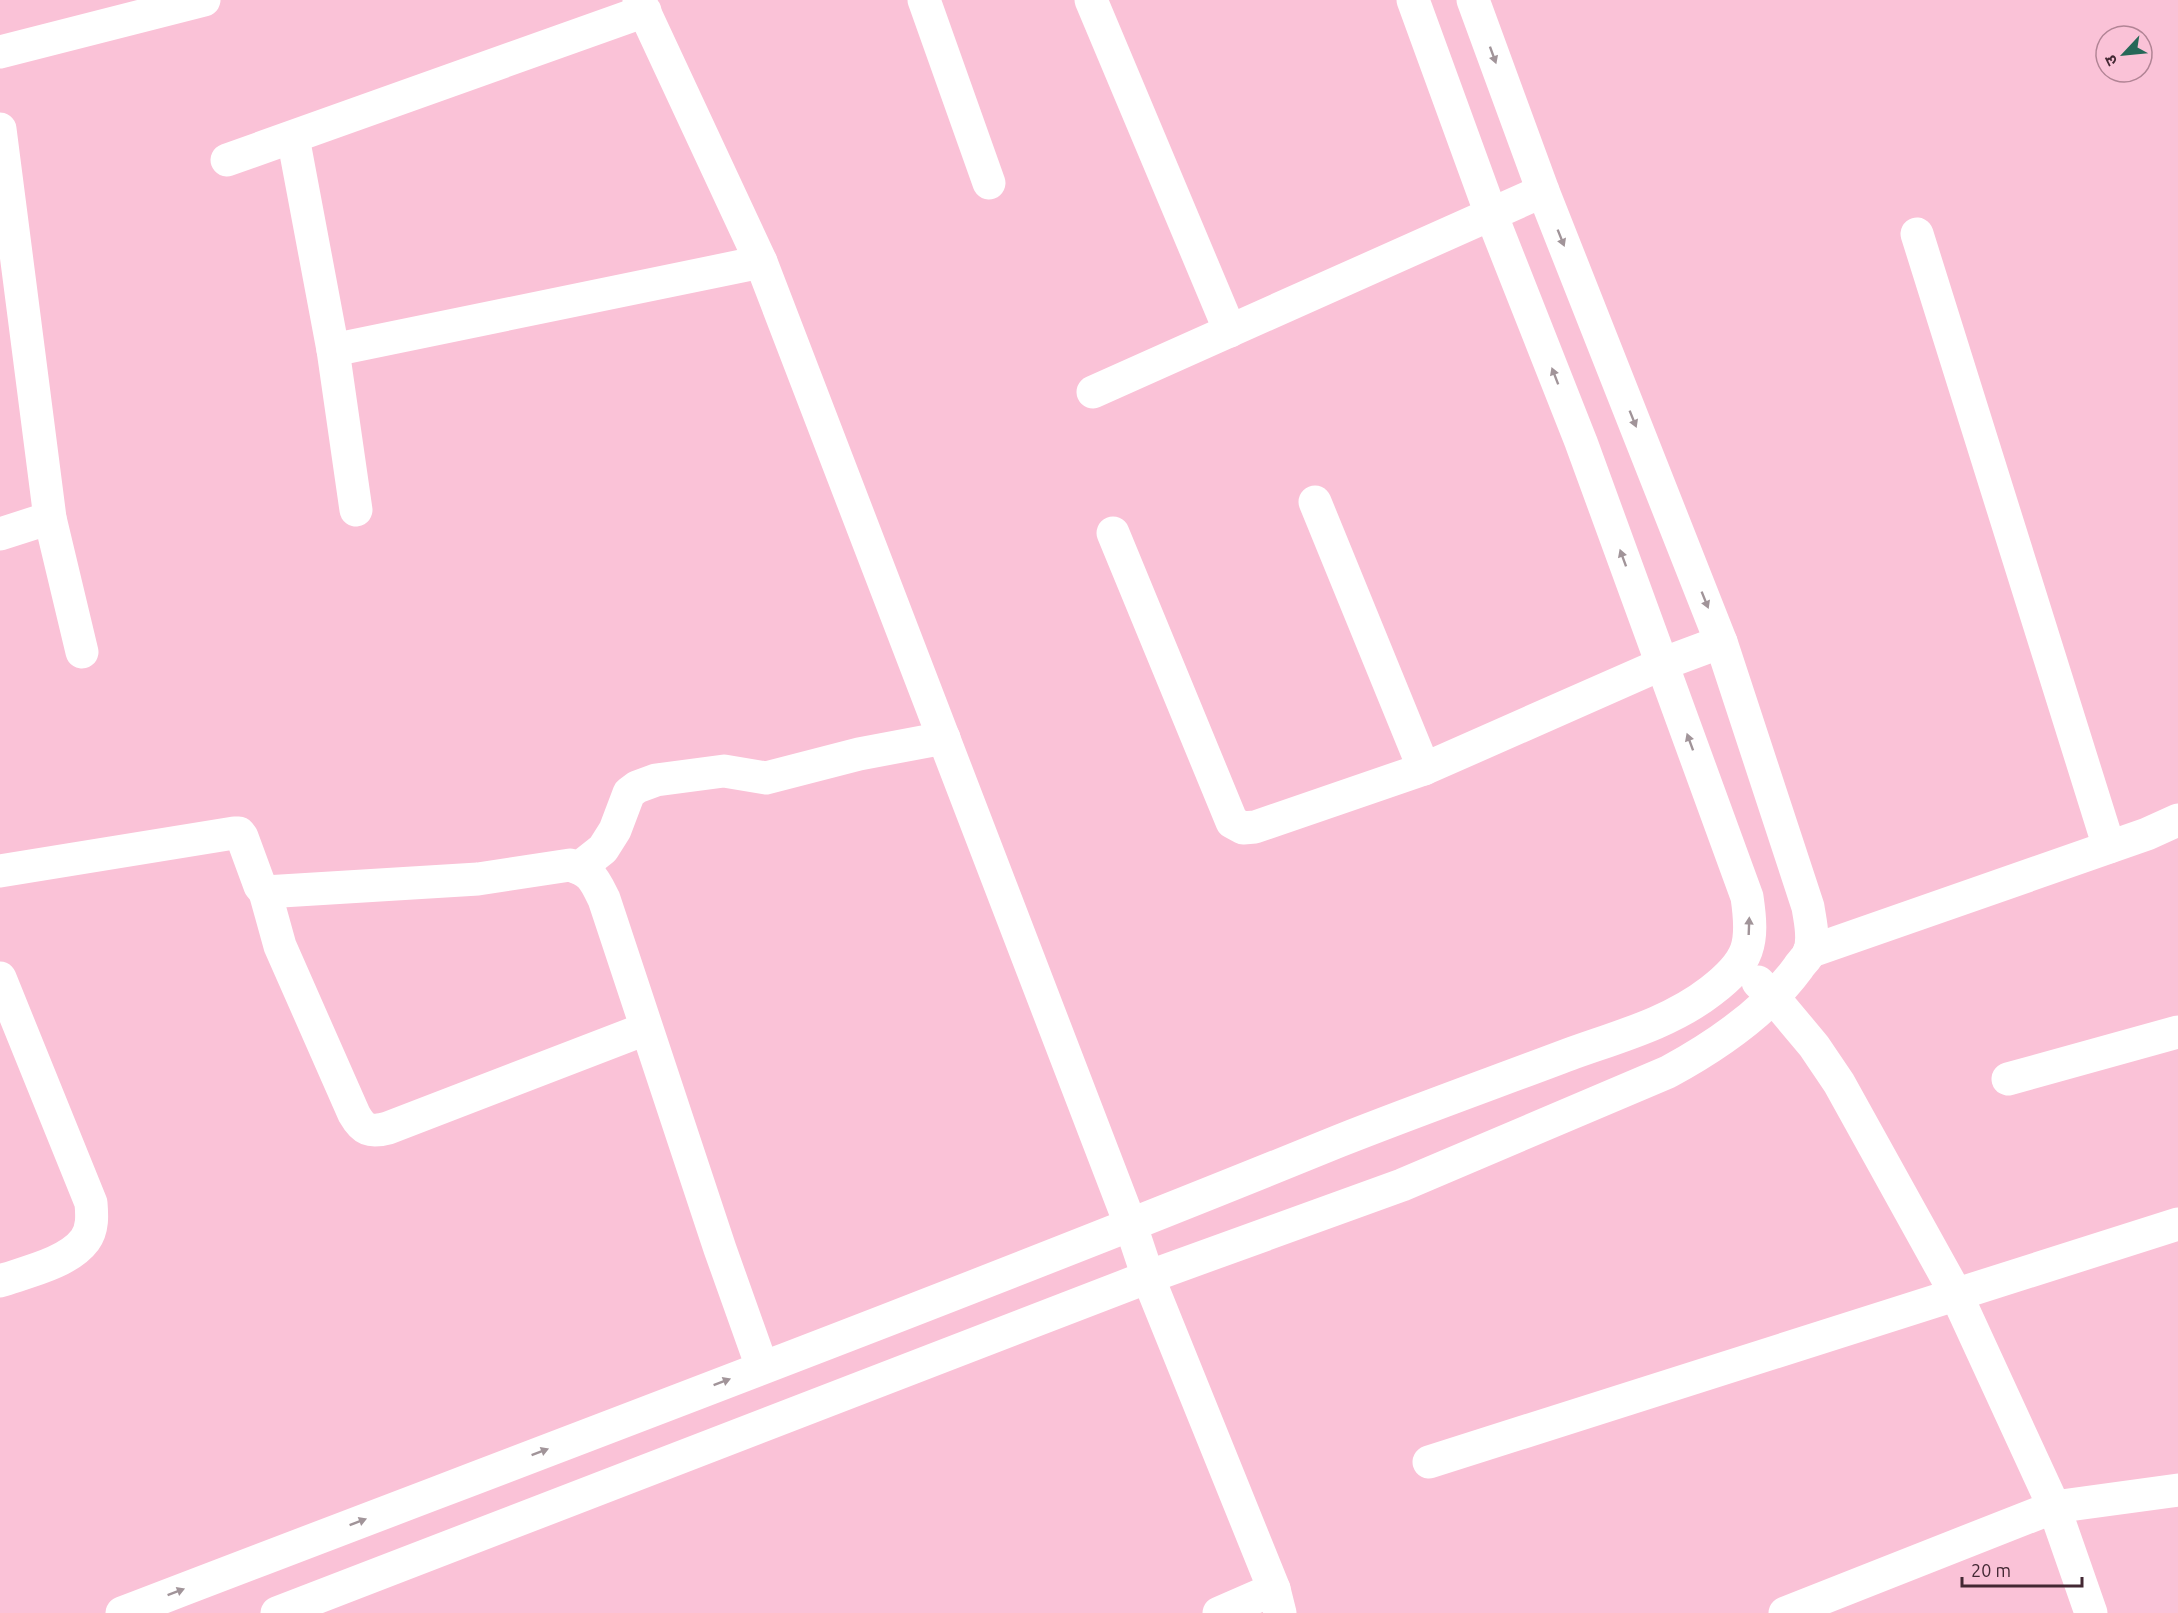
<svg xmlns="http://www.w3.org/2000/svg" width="2178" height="1613" viewBox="0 0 2178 1613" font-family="Ubuntu,'Noto Sans Devanagari',sans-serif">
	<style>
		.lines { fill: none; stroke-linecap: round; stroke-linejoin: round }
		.minor { stroke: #fff; stroke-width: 33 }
		.oneway { fill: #a19499 }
	</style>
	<rect width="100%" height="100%" fill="#fac2d7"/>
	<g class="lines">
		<g class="minor">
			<path d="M639,0L761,262L1131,1226L1148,1277L1274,1589L1280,1613"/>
			<path d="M924,0L989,183"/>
			<path d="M1091,0L1230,331"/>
			<path d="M0,52L204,0"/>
			<path d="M0,129L50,518L82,652"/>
			<path d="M293,137L333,350L356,510"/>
			<path d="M227,160L645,11"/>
			<path d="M1917,234L2109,847"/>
			<path d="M333,350L761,262"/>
			<path d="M1093,392L1543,191"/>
			<path d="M1315,502L1424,769"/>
			<path d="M1113,533L1232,822L1243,828L1255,827L1424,769L1662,664L1721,642"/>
			<path d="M0,534L50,518"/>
			<path d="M579,868L603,849L615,830L629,793L637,787L656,780L724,771L766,778L859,754L944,738"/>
			<path d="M0,871L234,833H239L242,837L260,886L265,892L478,879L570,865C592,872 594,879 604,899L720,1249L762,1367"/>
			<path d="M265,892L280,946L354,1114C363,1130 370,1133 388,1128L645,1029"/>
			<path d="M1809,952L2147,834L2178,820"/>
			<path d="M0,978L91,1203C92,1215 93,1229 85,1240C68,1263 26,1272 0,1281"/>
			<path d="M1758,982L1773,997L1814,1046L1839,1083L1956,1294L2054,1507L2091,1613"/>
			<path d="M2008,1079L2178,1032"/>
			<path d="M1429,1462L2178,1224"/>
			<path d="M122,1613C528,1457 936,1305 1339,1141C1415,1111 1493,1083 1570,1054C1617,1037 1670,1023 1711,991C1750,961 1754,944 1747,897L1581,442L1491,214L1413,0"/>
			<path d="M277,1613L1148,1277L1402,1185L1668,1072C1716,1046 1765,1013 1798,968C1801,963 1807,958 1809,953C1815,939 1810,921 1808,907L1721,642L1543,191L1473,0"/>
			<path d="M1219,1613L1274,1589"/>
			<path d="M1785,1613L2054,1507L2178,1490"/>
		</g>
	</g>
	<defs><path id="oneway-solid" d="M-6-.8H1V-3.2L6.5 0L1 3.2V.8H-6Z" transform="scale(1.5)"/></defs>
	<g class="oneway">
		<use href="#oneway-solid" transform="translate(1493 55) rotate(70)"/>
		<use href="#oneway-solid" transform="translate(1561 238) rotate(68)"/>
		<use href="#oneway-solid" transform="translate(1555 376) rotate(-111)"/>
		<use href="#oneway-solid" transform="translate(1633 419) rotate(68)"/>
		<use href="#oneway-solid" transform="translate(1623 558) rotate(-110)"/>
		<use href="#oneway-solid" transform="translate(1705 600) rotate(68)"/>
		<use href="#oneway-solid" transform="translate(1690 742) rotate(-110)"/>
		<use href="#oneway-solid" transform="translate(1749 926) rotate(-88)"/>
		<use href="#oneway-solid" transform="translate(722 1382) rotate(-21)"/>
		<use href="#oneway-solid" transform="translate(540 1452) rotate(-21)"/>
		<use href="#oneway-solid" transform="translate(358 1522) rotate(-21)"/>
		<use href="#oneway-solid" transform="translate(176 1592) rotate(-21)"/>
	</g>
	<g transform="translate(2124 54) rotate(244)"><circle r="28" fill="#fac2d7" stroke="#b18495" stroke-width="1.5"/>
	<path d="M0-4.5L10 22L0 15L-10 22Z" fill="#266858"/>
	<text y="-9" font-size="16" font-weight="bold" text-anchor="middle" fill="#432833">उ</text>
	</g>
	<path d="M1962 1577v9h120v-9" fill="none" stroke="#432833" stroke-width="3"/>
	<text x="1971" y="1577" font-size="18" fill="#432833" stroke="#fac2d7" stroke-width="4.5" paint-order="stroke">20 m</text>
</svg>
